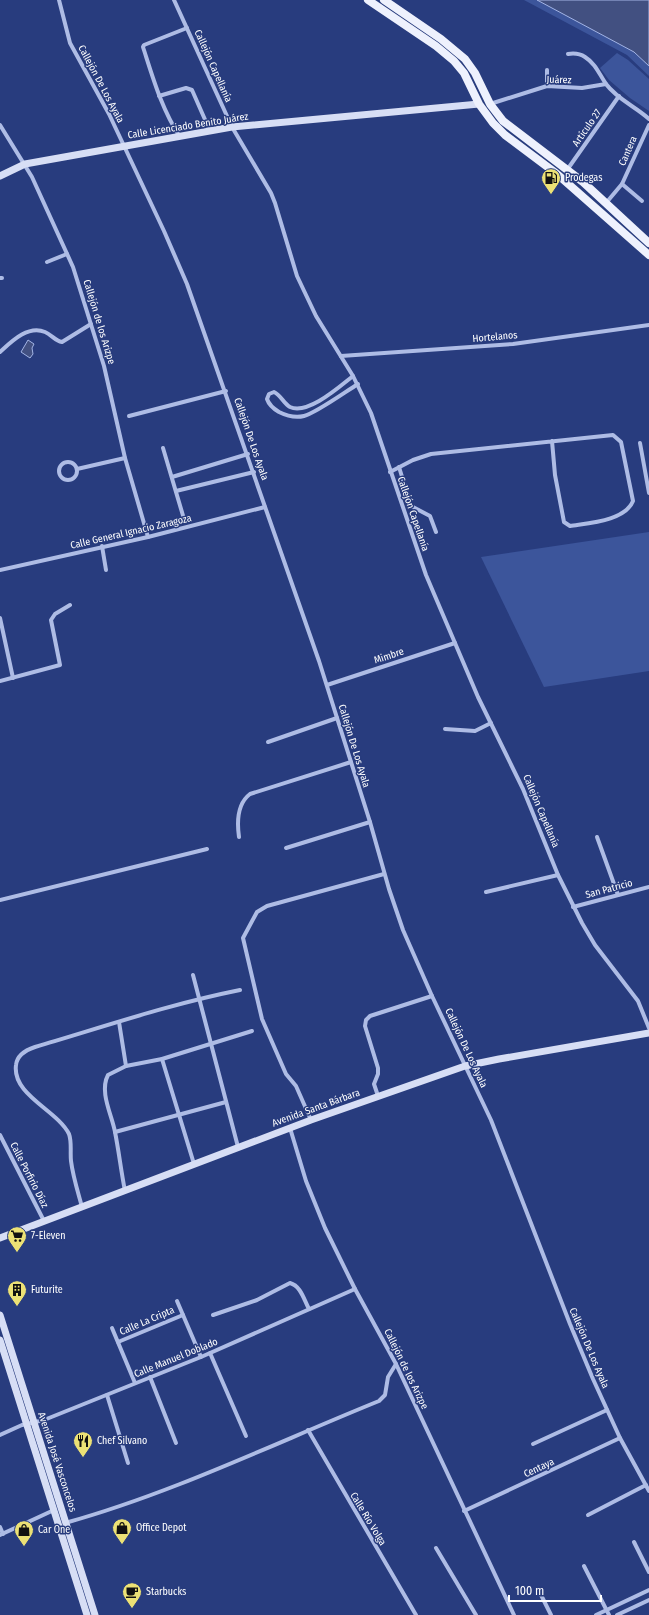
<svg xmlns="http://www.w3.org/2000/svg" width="649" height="1615" viewBox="0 0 649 1615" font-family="'Fira Sans Condensed',sans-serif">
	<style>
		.green { fill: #3c559b }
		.water { fill: #425081; stroke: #a3b4e5 }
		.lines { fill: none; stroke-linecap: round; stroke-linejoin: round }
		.street { stroke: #aebce5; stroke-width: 4 }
		.secondary { stroke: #d7def5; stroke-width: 7 }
		.primary { stroke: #eef1fd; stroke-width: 8 }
		.labels { text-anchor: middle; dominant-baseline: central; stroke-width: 3; stroke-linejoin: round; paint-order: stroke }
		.street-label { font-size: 10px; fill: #fff; stroke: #283c7e }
		.poi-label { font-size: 10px; fill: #fff; stroke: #283c7e; text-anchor: start }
	</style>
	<rect width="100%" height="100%" fill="#283c7e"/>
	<g class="green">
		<path d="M524,0H649V76L627,55Z"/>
		<path d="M617,53L628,60L649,79V111L630,98L609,80L600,68Z"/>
		<path d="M649,532V671L544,687L481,557Z"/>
	</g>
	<g class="water">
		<path d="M537,0H649V66L634,52Z"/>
		<path d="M28,340L34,344L32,348L33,354L30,358L21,352Z"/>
	</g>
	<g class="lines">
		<g class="street">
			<path d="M59,0L70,43L109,114L164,231L187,284L319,661L370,822L389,889L403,930L432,996L491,1120L570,1324L593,1379L620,1438L649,1491"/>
			<path d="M174,0L232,127L271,193L275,203L297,276L316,316L353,376L371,413L426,575L478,697L523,789L558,875L582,923L595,945L638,1001L649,1028"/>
			<path d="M568,54C574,53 579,53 585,57C596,64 599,74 606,84C617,99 636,107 649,119"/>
			<path d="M547,86V70"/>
			<path d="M159,96L186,88L192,90L210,131"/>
			<path d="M490,104L547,86L582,88L606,84"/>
			<path d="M0,125L32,177L73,267L104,366L125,458L148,537"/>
			<path d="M180,137C162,110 153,78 143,47L144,45L187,28"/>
			<path d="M567,170L619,96"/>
			<path d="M622,184L642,201"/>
			<path d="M606,203L622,184L649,125"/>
			<path d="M47,262L67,254"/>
			<path d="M0,278H2"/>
			<path d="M0,352C12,341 28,325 45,332C52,335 55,341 62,342L91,324"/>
			<path d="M341,356L513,344L649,325"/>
			<path d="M353,376C339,387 308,415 290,407C283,403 281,395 274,392L269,394L267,399C269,405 274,409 279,412C287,416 296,418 304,416C316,413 345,392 358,384"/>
			<path d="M129,416L226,391"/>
			<path d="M640,443L649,493"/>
			<path d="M163,448L184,519"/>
			<circle cx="68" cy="471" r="9"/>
			<path d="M399,467L411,506L430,516L436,532"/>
			<path d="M77,469L125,458"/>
			<path d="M390,472L413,460L431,454L613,435L621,442L633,501C625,521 588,523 570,526L564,522L555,475L552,441"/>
			<path d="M172,477L248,454"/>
			<path d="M176,491L254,472"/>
			<path d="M102,546L106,570"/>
			<path d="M0,570L148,537L265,507"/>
			<path d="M0,618L13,678"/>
			<path d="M0,681L60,665L51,620L55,614L70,605"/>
			<path d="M327,685L455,643"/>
			<path d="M445,729L475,731L491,723"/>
			<path d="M268,742L337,718"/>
			<path d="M239,837C237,823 237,804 250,794L351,762"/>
			<path d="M597,837L618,895"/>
			<path d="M286,848L370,822"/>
			<path d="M486,892L558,875"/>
			<path d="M0,900L207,849"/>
			<path d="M573,907L649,887"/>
			<path d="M193,975L238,1147"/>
			<path d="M119,1022L126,1066"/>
			<path d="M162,1059L194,1164"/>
			<path d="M378,1096L374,1084L378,1074V1068L365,1026L366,1020L370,1016L432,996"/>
			<path d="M311,1120L296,1086L286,1074L262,1019L243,938L257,912L267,906L384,874"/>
			<path d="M290,1128L306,1181L325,1228L355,1289L396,1364L514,1615"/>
			<path d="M115,1132L226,1102"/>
			<path d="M0,1135L44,1221"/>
			<path d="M125,1191C121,1171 119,1152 115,1132C112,1115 99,1092 108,1075L126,1066L162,1059L252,1031"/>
			<path d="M82,1207C78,1192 73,1177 71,1161C70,1153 72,1142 69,1134C57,1110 12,1095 16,1065C17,1055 26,1050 35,1047C103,1027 170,1004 240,990"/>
			<path d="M177,1301L201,1357"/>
			<path d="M213,1315L257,1300L290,1283C301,1286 304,1300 309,1309"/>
			<path d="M112,1328L135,1383"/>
			<path d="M118,1342L183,1315"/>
			<path d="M210,1353L246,1436"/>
			<path d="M150,1377L176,1443"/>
			<path d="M107,1395L128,1463"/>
			<path d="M308,1430L416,1615"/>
			<path d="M0,1435L22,1425L44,1420L201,1357L355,1289"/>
			<path d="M533,1444L607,1410"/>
			<path d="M464,1511L620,1438"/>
			<path d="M588,1515L646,1485"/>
			<path d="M65,1523C173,1493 275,1443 379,1401L385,1395L388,1377L396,1364"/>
			<path d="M0,1527L3,1534"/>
			<path d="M0,1535L54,1510"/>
			<path d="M634,1542L649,1572"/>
			<path d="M436,1548L476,1615"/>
			<path d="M584,1566L609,1615"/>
			<path d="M538,1589L551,1615"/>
			<path d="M596,1615L649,1590"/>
			<path d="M617,1615L649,1600"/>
		</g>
		<g class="secondary">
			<path d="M0,176L25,164L232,127L479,104"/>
			<path d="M0,1238L311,1120L465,1066L499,1059L649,1033"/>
			<path d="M0,1315L95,1615"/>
			<path d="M0,1340L87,1615"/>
		</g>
		<g class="primary">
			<path d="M368,0L436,46L454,61L464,73L479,104L493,123L505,135L557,174L649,255"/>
			<path d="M384,0L441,39L465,59L475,73L490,104L503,121L583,182L649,243"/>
		</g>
	</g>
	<defs>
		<g id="fuel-pin" transform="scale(1)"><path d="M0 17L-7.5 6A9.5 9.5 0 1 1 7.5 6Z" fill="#ece175" stroke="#283c7e"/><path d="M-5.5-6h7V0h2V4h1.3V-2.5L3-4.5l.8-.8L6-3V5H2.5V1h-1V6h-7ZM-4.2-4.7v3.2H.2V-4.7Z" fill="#111"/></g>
		<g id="supermarket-pin" transform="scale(1)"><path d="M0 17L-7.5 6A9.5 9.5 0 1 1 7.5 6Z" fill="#ece175" stroke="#283c7e"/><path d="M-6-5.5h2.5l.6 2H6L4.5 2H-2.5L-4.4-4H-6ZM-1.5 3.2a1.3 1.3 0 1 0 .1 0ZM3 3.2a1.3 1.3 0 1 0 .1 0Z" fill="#111"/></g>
		<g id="building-pin" transform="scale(1)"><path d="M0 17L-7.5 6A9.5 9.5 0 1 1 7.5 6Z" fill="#ece175" stroke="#283c7e"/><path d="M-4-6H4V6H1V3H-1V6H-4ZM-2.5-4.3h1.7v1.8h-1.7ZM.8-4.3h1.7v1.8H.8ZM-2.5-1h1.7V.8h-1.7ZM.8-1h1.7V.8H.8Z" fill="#111"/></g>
		<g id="restaurant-pin" transform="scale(1)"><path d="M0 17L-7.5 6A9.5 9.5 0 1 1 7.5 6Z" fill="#ece175" stroke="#283c7e"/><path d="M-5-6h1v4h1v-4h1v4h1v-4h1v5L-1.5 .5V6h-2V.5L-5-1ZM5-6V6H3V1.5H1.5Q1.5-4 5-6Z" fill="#111"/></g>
		<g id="shop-pin" transform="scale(1)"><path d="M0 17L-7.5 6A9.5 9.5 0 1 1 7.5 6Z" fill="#ece175" stroke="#283c7e"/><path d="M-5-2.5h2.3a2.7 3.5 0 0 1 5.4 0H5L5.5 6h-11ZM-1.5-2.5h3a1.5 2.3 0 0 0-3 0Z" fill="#111"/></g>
		<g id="cafe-pin" transform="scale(1)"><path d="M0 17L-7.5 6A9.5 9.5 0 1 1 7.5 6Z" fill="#ece175" stroke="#283c7e"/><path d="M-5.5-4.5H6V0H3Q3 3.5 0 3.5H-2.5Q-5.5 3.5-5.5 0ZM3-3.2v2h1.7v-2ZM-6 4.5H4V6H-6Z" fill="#111"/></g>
	</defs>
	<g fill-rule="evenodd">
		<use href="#fuel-pin" x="551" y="178"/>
		<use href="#supermarket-pin" x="17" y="1236"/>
		<use href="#building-pin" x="17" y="1290"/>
		<use href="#restaurant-pin" x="83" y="1441"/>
		<use href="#shop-pin" x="122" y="1528"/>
		<use href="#shop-pin" x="24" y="1530"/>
		<use href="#cafe-pin" x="132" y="1592"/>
	</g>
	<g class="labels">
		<g class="street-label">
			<text transform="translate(213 66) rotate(66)">Callejón Capellanía</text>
			<text transform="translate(559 80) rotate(1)">Juárez</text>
			<text transform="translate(101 84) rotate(62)">Callejón De Los Ayala</text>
			<text transform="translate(188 126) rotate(-9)">Calle Licenciado Benito Juárez</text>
			<text transform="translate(587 128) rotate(-55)">Artículo 27</text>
			<text transform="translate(628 151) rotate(-66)">Cantera</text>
			<text transform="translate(99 322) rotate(73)">Callejón de los Arizpe</text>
			<text transform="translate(495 337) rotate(-5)">Hortelanos</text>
			<text transform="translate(251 439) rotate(71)">Callejón De Los Ayala</text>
			<text transform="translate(413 514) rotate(71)">Callejón Capellanía</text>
			<text transform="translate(131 532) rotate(-13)">Calle General Ignacio Zaragoza</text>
			<text transform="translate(389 656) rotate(-18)">Mimbre</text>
			<text transform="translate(354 746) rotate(73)">Callejón De Los Ayala</text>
			<text transform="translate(541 811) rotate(67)">Callejón Capellanía</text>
			<text transform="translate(609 889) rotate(-15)">San Patricio</text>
			<text transform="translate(466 1048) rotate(65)">Callejón De Los Ayala</text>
			<text transform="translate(316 1108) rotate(-20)">Avenida Santa Bárbara</text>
			<text transform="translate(29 1175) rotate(63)">Calle Porfirio Díaz</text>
			<text transform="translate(147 1321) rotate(-23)">Calle La Cripta</text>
			<text transform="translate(589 1348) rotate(67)">Callejón De Los Ayala</text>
			<text transform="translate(176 1358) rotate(-22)">Calle Manuel Doblado</text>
			<text transform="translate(406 1369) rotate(64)">Callejón de los Arizpe</text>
			<text transform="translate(57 1462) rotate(72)">Avenida José Vasconcelos</text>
			<text transform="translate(539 1468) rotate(-25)">Centaya</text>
			<text transform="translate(368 1519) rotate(59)">Calle Río Volga</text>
		</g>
		<g class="poi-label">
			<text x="565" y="178">Prodegas</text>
			<text x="31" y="1236">7-Eleven</text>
			<text x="31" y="1290">Futurite</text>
			<text x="97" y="1441">Chef Silvano</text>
			<text x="136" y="1528">Office Depot</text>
			<text x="38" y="1530">Car One</text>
			<text x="146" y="1592">Starbucks</text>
		</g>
	</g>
	<path d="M509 1595v6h92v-6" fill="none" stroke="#ffffff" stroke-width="2"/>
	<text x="515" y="1595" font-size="12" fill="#ffffff" stroke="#283c7e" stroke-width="3" paint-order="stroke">100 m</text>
</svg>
